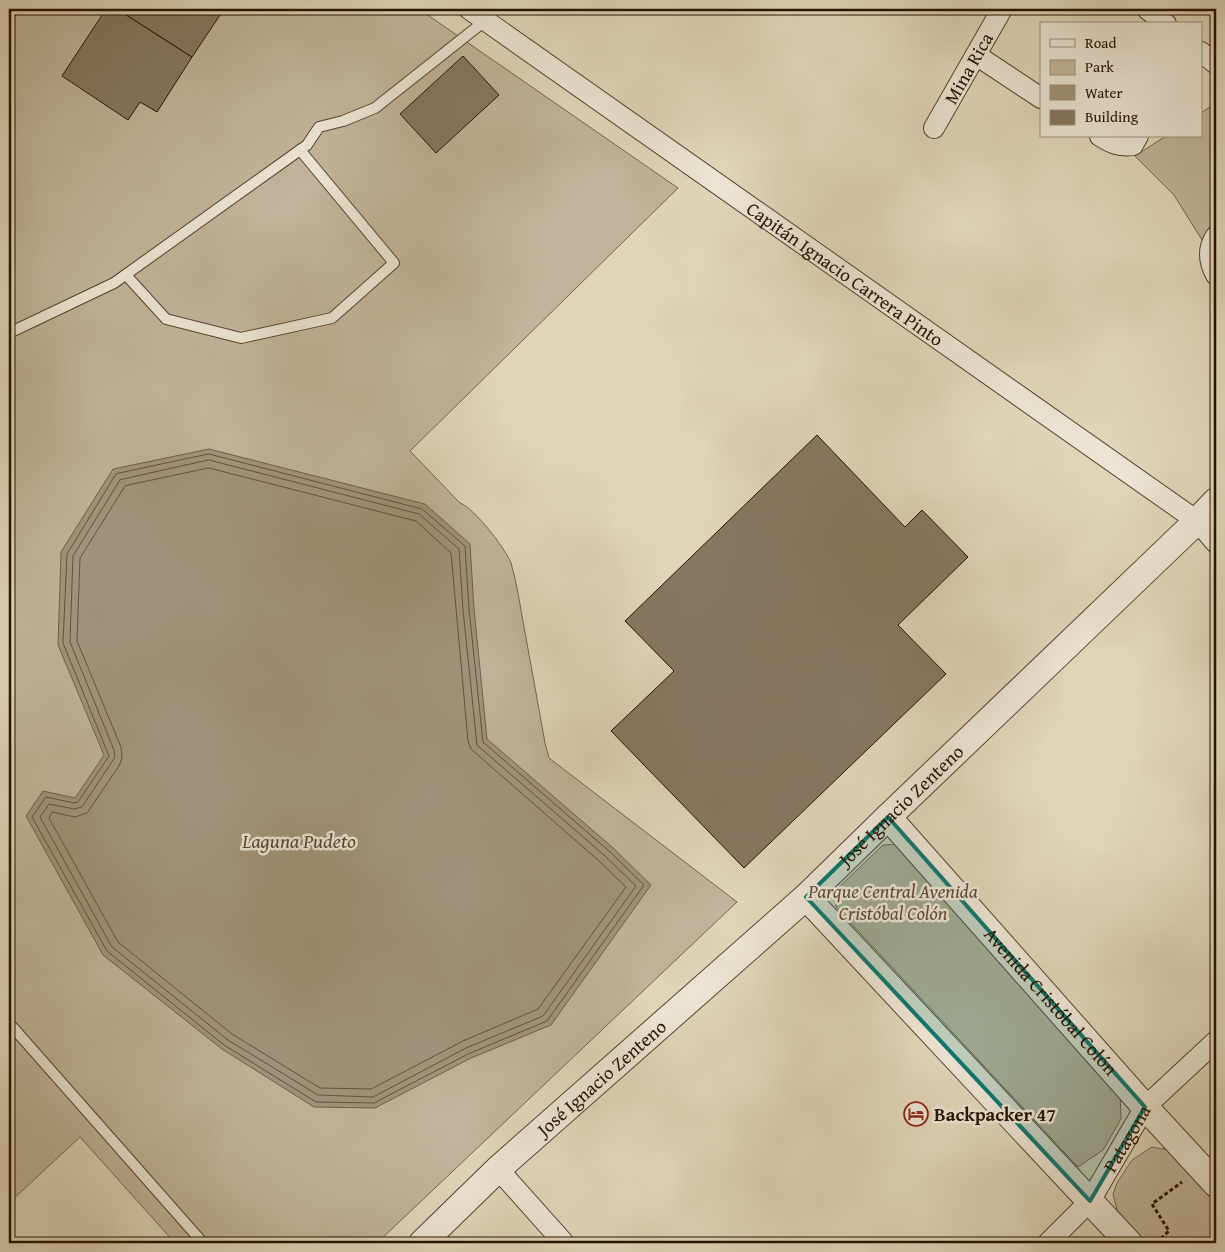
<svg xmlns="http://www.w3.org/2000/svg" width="1225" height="1252" viewBox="0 0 1225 1252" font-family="'Gentium Book Plus',serif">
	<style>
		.green { fill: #c1b49a; stroke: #74634e }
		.water { fill: #a1937a; stroke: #705f4a }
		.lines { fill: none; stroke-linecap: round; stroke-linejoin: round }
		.shore { stroke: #64523e; stroke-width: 1 }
		.building { fill: #877761; stroke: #271201 }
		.service-casing { stroke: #55432f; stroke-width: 12 }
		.minor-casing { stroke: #55432f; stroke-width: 22 }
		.tertiary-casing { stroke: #55432f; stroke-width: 28 }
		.path { stroke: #271201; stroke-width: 3; stroke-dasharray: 4 2.5; stroke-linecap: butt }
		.service { stroke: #ebe4d2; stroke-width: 10 }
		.minor { stroke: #ebe4d2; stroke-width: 20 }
		.tertiary { stroke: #ebe4d2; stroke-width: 26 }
		.marked { fill: #0f766e; fill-opacity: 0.2; stroke: #0f766e; stroke-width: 4; stroke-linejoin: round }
		.labels { text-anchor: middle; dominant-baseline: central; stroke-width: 5; stroke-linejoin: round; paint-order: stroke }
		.street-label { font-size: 19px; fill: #271201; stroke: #ebe4d2 }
		.park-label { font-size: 19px; font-style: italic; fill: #5d4b37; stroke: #ebe4d2 }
		.poi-label { font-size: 19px; font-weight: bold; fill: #271201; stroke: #ebe4d2; text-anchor: start }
		.water-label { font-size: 20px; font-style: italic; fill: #584631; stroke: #ebe4d2 }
	</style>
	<rect width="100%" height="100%" fill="#e0d5b9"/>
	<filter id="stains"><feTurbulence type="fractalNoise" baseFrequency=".004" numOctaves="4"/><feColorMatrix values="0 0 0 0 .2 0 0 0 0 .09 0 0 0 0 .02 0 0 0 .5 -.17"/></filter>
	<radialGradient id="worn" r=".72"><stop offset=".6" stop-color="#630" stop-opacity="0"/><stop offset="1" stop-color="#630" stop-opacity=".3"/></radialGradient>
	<g class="green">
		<path d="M9,9H419L678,188L410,451L460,503C475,509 505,548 511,563C517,583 520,606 524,627C531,665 538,704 545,743L549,758L737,902L377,1243H175L80,1137L9,1203Z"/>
		<path d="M1216,103V227L1202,240L1174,195L1135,156L1166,136H1201V113Z"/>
		<path d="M903,844L1120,1091L1121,1119L1103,1150L1078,1167L836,907L834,892L883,845Z"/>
		<path d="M1152,1147L1174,1151L1216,1197V1243H1145L1117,1210L1113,1194L1117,1183L1132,1160Z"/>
	</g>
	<path class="water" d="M209,449L425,504L470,544L474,609L487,739L612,847L651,885L551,1025L471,1058L375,1108L314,1107L222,1049L103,955L26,816L43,791L75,798L104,755L58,645L61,552L113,469Z"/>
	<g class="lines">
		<g class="shore">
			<path d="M209,454L422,509L465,546L469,609L483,742L609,851L644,885L547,1021L468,1054L374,1103L316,1102L224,1045L107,951L32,817L46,797L74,803L78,802L109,756L63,643L67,554L116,474Z"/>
			<path d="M209,460L419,514L459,549L463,610L477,745L604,855L636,886L543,1016L466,1048L373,1097L318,1095L228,1040L112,947L40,817L49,804L74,809L82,807L115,757L114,750L70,642L73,556L120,480Z"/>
			<path d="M209,468L416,521L451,553L468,741L471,749L599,861L626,887L538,1009L463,1041L371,1089L320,1088L232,1034L118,942L49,818L52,812L75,817L87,813L119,766L122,758L121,747L77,641L80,558L125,486Z"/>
		</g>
	</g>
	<g class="building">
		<path d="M106,9H117L192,57L157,112L140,102L128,120L62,76Z"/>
		<path d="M117,9H224L192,57Z"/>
		<path d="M463,56L499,95L436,153L400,114Z"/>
		<path d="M817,435L905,527L922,510L968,557L898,625L946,674L744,868L611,731L674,671L625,621Z"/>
	</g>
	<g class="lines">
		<g class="service-casing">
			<g id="service">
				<path d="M126,275L166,319L241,338L332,318L394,263L300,150"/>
				<path d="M9,333L114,283L307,145L319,127L343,121L375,108L486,20"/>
				<path d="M9,1023L203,1243"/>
			</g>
		</g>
		<g class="minor-casing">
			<g id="minor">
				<path id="s1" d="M469,9L1197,521L1216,543"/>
				<path d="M1147,9L1166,24"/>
				<path d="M1201,52L1216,64"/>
				<path d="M976,55L1041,98"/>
				<path id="s2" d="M934,128L1002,9"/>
				<path d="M1100,136C1111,143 1120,147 1133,145L1138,136"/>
				<path d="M1216,236C1207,249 1209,262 1216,275"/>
				<path d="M498,1169L564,1243"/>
				<path id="s3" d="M1048,1243L1090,1201L1145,1107L1216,1041"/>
			</g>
		</g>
		<g class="tertiary-casing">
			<g id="tertiary">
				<path id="s4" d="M888,817L1145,1107L1216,1184"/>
				<path d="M806,897L1129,1243"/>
				<path id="s5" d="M422,1243L498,1169L806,897L888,817L1197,521L1216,501"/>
			</g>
		</g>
		<path class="path" d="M1156,1243L1169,1231L1152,1204L1182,1182"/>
		<use href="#service" class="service"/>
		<use href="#minor" class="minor"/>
		<use href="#tertiary" class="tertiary"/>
	</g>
	<path class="marked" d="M888,817L1145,1107L1090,1201L806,897Z"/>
	<defs>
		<g id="hotel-ring" transform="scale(1.25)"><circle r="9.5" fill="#ebe4d2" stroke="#8f2418" stroke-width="1.5"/><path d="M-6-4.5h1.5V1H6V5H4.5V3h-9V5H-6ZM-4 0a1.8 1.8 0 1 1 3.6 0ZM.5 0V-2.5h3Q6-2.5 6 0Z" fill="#8f2418"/></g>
	</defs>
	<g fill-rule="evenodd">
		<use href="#hotel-ring" x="916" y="1114"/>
	</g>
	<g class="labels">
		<g class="street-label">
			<text stroke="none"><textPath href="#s2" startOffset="69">Mina Rica</textPath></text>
			<text stroke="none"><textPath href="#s1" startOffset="460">Capitán Ignacio Carrera Pinto</textPath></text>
			<text stroke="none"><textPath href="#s5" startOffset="649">José Ignacio Zenteno</textPath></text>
			<text stroke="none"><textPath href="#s4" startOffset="246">Avenida Cristóbal Colón</textPath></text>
			<text stroke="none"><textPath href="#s5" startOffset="244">José Ignacio Zenteno</textPath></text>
			<text stroke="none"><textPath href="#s3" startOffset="132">Patagona</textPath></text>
		</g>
		<g class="park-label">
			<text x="893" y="891">Parque Central Avenida<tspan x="893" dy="22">Cristóbal Colón</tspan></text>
		</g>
		<g class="poi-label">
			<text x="934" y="1114">Backpacker 47</text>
		</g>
		<g class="water-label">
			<text x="299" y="840">Laguna Pudeto</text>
		</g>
	</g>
	<rect width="1225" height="1252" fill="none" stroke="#e0d5b9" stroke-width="30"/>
	<rect x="10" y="10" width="1205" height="1232" fill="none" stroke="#271201" stroke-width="2.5"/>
	<rect x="15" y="15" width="1195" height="1222" fill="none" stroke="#271201"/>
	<rect x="1040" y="22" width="162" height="115" fill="#ebe4d2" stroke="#9d907e"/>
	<rect x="1050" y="39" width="25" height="8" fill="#ebe4d2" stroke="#9d907e"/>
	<text x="1085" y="48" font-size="15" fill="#271201">Road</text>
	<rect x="1050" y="60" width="25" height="15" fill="#c1b49a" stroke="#9d907e"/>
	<text x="1085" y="72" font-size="15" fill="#271201">Park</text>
	<rect x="1050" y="85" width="25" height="15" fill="#a1937a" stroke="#9d907e"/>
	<text x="1085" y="98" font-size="15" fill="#271201">Water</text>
	<rect x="1050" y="110" width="25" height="15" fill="#877761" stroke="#9d907e"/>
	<text x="1085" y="122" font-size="15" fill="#271201">Building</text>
	<rect width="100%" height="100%" filter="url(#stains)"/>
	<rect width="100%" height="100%" fill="url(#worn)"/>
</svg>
